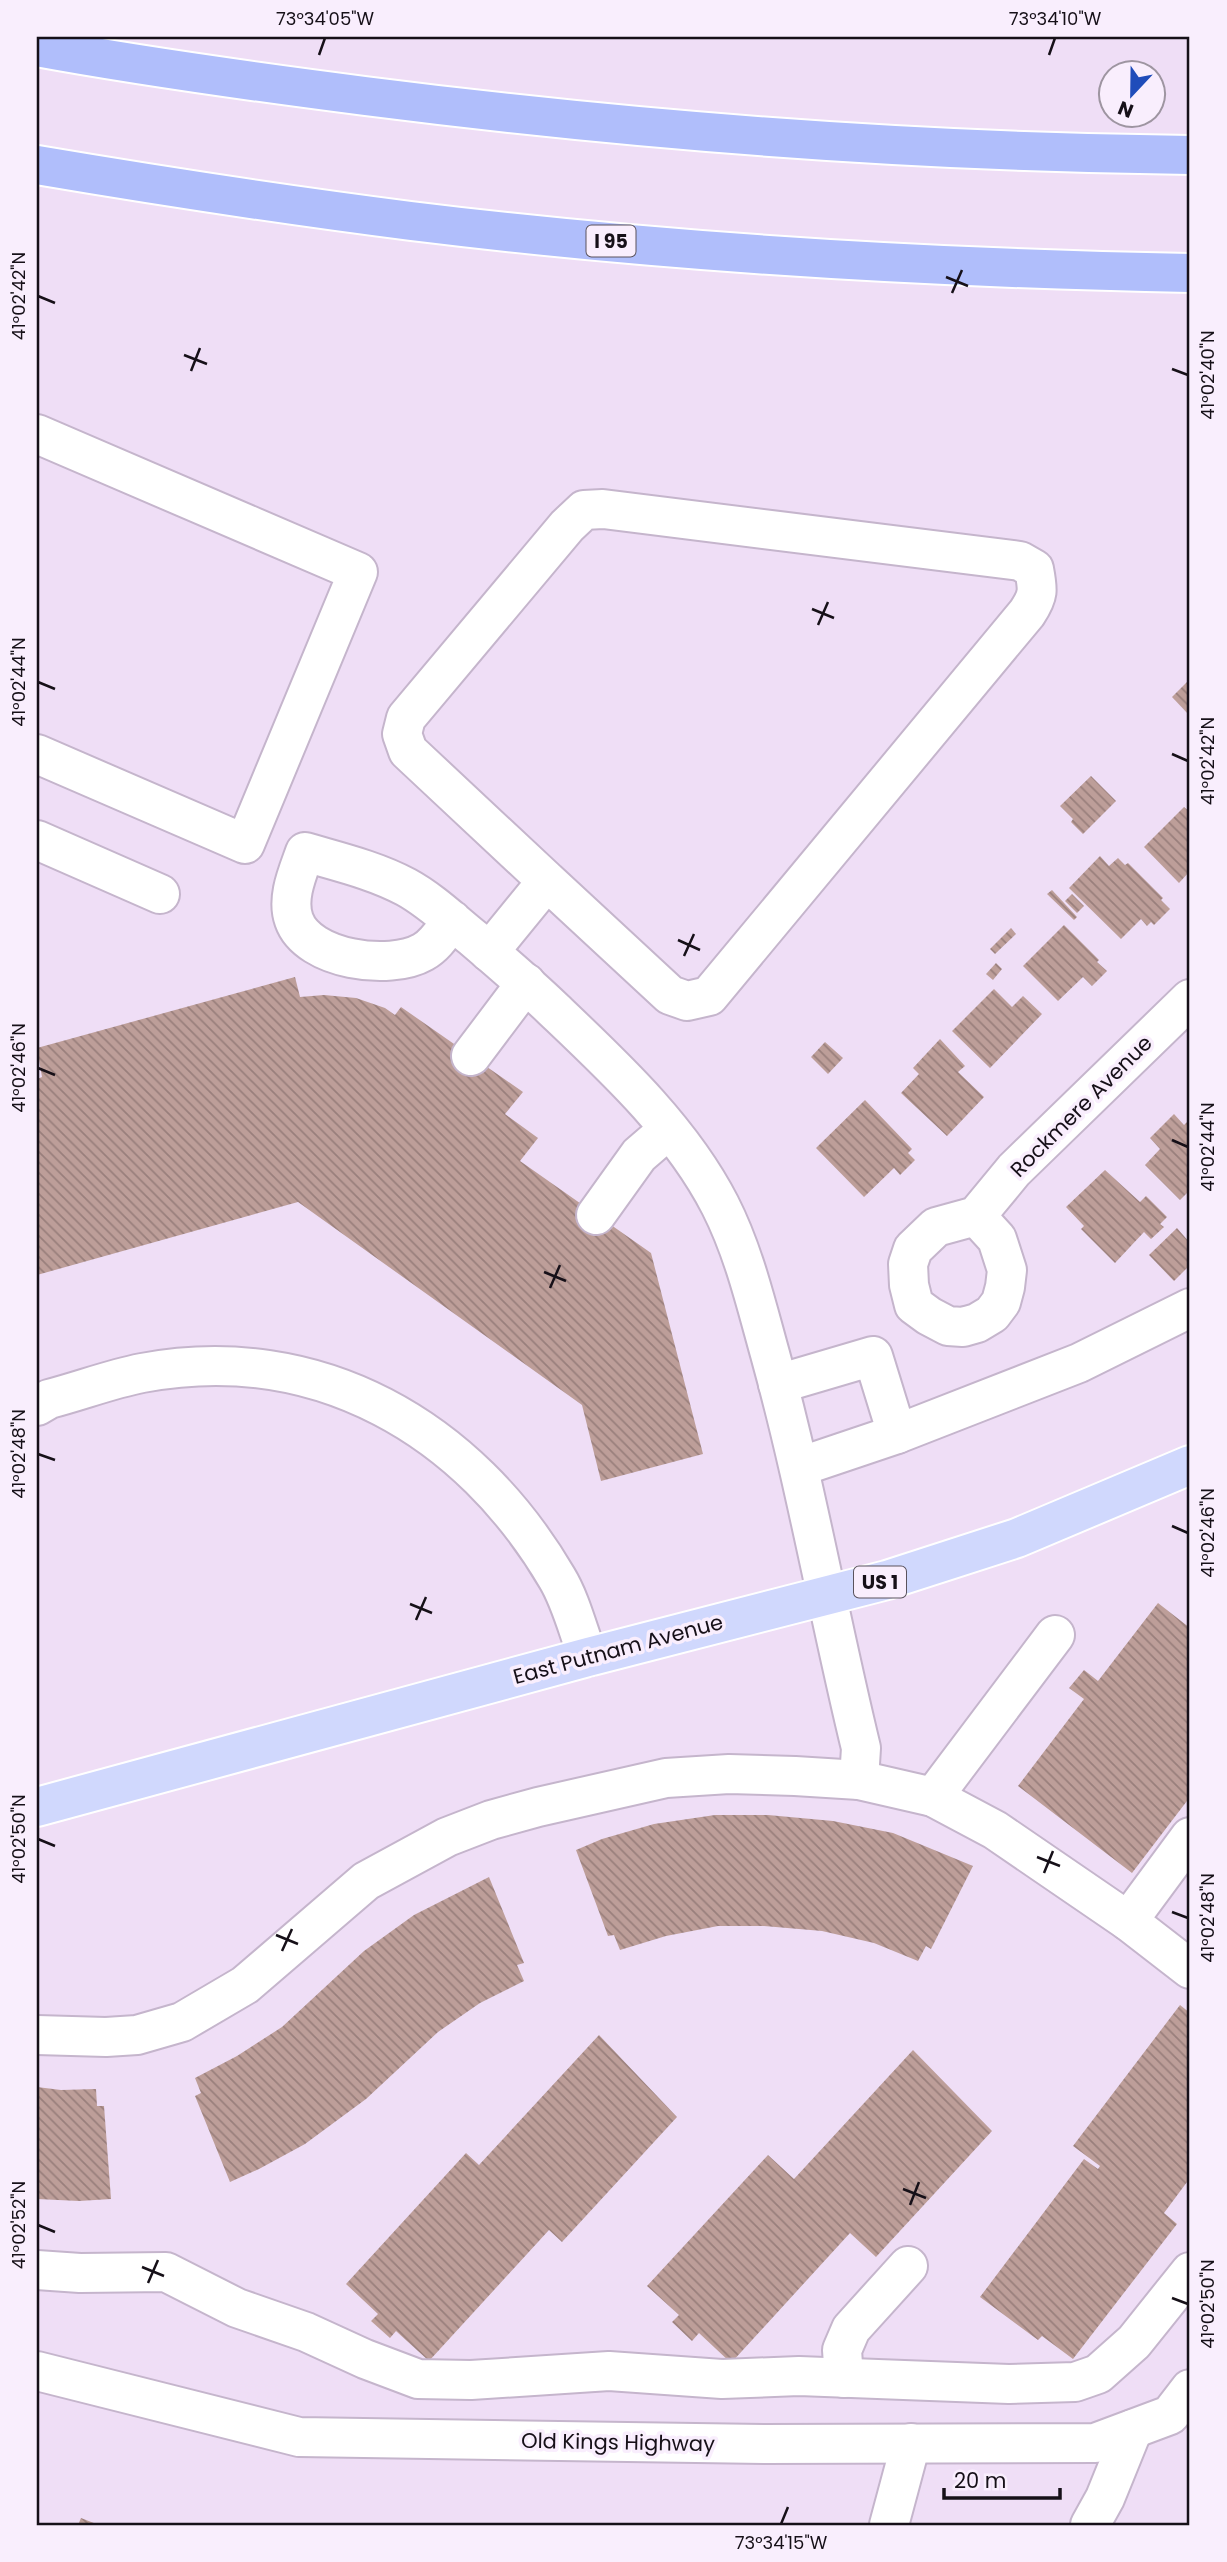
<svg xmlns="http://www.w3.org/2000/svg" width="1227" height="2562" viewBox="0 0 1227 2562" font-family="Poppins,sans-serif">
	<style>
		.building { fill: url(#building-back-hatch) }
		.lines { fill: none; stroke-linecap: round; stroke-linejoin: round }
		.minor-casing { stroke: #c5b5cc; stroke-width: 42 }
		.major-casing { stroke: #fff; stroke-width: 42 }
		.highway-casing { stroke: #fff; stroke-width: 42 }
		.minor { stroke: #fff; stroke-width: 38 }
		.major { stroke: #d0d8fd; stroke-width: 38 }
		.highway { stroke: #b0befb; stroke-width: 38 }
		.ticks { fill: none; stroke: #161018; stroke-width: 2.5 }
		.labels { text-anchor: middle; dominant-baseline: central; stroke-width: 7; stroke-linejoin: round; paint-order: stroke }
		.shield { fill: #f9eefd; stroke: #5a535d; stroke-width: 2 }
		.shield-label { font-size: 19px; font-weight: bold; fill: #161018 }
		.street-label { font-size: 21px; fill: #161018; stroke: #f9eefd }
		.neatline { fill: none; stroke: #161018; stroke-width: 2.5 }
		.ticks-label { font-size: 18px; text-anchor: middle; fill: #161018 }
	</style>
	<defs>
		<pattern id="building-back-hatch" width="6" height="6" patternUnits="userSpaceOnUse" patternTransform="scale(1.75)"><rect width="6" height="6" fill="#bd9e99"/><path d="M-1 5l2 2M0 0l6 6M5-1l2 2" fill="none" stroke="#997f7c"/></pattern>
	</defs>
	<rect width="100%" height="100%" fill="#efdef6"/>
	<g class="building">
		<path d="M1190,679V716L1172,697Z"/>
		<path d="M1091,776L1116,801L1083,834L1071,822L1073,819L1060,806Z"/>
		<path d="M1184,807L1190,812V871L1179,883L1144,847Z"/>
		<path d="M1100,856L1109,866L1118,858L1125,865L1128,863L1163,898L1161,900L1170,909L1154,925L1151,922L1147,926L1141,919L1121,939L1069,888Z"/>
		<path d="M1052,890L1077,917L1074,920L1047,894Z"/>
		<path d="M1072,894L1084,906L1077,913L1065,901Z"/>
		<path d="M1064,925L1099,960L1097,962L1107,971L1092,986L1083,977L1058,1001L1023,966Z"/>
		<path d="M1011,928L1016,934L995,954L990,949Z"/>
		<path d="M996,963L1002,969L993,980L986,974Z"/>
		<path d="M295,977L300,997L324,995L356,998L385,1008L395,1015L401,1007L523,1092L505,1114L538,1138L520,1161L651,1253L703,1454L601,1481L582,1405L298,1202L37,1275V1079L42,1077L37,1048Z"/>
		<path d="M994,989L1012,1007L1023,996L1042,1014L990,1068L952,1031Z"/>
		<path d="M940,1039L965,1066L958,1072L984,1097L947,1136L901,1093L919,1074L913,1068Z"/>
		<path d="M825,1042L843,1058L828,1074L811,1057Z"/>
		<path d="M865,1100L912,1149L908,1153L915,1160L900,1175L894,1168L864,1197L816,1148Z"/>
		<path d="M1174,1114L1184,1125L1190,1119V1190L1180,1200L1145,1165L1160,1149L1150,1138Z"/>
		<path d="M1105,1170L1140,1202L1146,1196L1167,1217L1160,1224L1164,1227L1151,1239L1144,1232L1115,1263L1081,1229L1084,1226L1066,1207Z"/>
		<path d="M1177,1228L1190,1243V1265L1174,1281L1149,1255Z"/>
		<path d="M1158,1603L1190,1628V1797L1132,1873L1018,1786L1084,1699L1069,1688L1084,1670L1098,1681Z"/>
		<path d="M715,1815H768L833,1821L893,1833L973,1866L931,1949L926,1946L918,1961L874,1943L822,1931L764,1926H718L666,1936L620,1950L614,1935L608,1936L576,1850L602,1839L654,1824Z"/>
		<path d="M489,1877L524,1963L517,1965L524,1981L480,2003L438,2032L366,2099L305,2144L259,2169L230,2182L195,2096L201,2093L195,2078L237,2056L282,2027L364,1951L414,1915Z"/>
		<path d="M1180,2005L1190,2013V2178L1164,2213L1177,2224L1073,2359L1042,2336L1038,2340L980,2297L1084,2159L1098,2169L1100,2166L1073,2146Z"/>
		<path d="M599,2035L677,2117L562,2242L549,2230L429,2361L396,2331L390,2338L371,2321L378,2314L346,2284L466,2153L479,2165Z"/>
		<path d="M913,2050L992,2131L876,2257L850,2233L731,2363L699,2333L692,2341L672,2322L679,2315L647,2286L768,2155L794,2179Z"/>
		<path d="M37,2087L61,2090L96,2089L97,2106H104L111,2199L79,2201L37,2199Z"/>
		<path d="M81,2518L99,2525H78Z"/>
	</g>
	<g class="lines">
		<g class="minor-casing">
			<g id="minor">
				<path d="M37,434L358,572L245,844L37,754"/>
				<path d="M37,840L160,894"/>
				<path d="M452,920C443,932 436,945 423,952C390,971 308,960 294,920C286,898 298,872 305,852C339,862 374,870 406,887C430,900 452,921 473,938C500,961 527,984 553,1009C614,1067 681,1129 720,1205C744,1252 756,1304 770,1354C806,1484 829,1617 861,1748L859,1780"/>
				<path d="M489,952L547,881L670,995L687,1001L709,996L1027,613C1039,595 1038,590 1034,569L1020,561L603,509L584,510L567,526L406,718L402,734L408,751L547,881"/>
				<path d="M471,1056L526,983"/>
				<path d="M596,1215L639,1155L668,1130"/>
				<path d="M976,1216L997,1239L1007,1270L1005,1287L1001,1302L992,1314L977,1323L963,1327L948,1326L929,1316L914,1305L909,1285L908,1264L913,1249L936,1227L976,1216L1014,1170L1190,999"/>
				<path d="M778,1384L873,1356L897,1434L799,1467"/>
				<path d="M37,1406L49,1399C80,1391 111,1379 142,1373C318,1340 469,1428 557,1578C571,1601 578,1631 588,1657"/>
				<path d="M897,1434L1079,1363L1190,1308"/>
				<path d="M933,1797L1055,1635"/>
				<path d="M1128,1921L1190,1837"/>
				<path d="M37,2035L106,2037L137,2035L182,2022L245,1985L366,1881L447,1837L491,1820L538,1807L666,1778L729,1774L795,1776L859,1780L933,1797L995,1830L1128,1921L1190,1969"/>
				<path d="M37,2270L80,2273L166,2272L237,2308L306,2332L365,2359L418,2379L471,2380L609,2371L722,2379L799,2376L1009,2384L1075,2382L1098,2374L1134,2342L1190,2272"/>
				<path d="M37,2371L299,2437L764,2444L1095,2443L1170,2415L1190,2389"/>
				<path d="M844,2378L842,2350L851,2329L908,2266"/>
				<path d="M889,2525L911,2443"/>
				<path d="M1090,2525L1105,2498L1133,2429"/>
			</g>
		</g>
		<g class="major-casing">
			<path id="major" d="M37,1807L588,1657L887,1580L1017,1538L1190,1465"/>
		</g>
		<g class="highway-casing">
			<g id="highway">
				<path d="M37,47C146,67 256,82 365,96C639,131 914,152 1190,155"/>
				<path d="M37,165C161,186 286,205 411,221C670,253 930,268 1190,273"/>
			</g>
		</g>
		<use href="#minor" class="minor"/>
		<use href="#major" class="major"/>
		<use href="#highway" class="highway"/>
	</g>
	<path class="ticks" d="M319,55L325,38M1049,55L1055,38M946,277L968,286M952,293L962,270M38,296L55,303M184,355L207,364M1172,369L1188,375M191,371L200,348M812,609L834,618M818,625L828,602M38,682L55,689M1172,754L1188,761M678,940L700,950M684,956L694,934M38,1068L55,1075M1172,1140L1188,1147M544,1272L566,1281M550,1288L560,1265M38,1454L55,1460M1172,1526L1188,1533M410,1604L432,1613M416,1620L426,1597M38,1839L55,1846M1037,1857L1060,1866M1044,1873L1053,1851M1172,1912L1188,1918M276,1935L298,1944M282,1951L292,1929M903,2189L926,2198M910,2205L919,2182M38,2225L55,2232M142,2267L164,2276M148,2283L158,2260M1172,2298L1188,2304M781,2524L788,2507"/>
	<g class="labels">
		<g class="shield">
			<rect x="586.5" y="225.5" width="49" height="31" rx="5"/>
			<rect x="854" y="1566.5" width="52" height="31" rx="5"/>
		</g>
		<g class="shield-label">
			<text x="611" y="241">I 95</text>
			<text x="880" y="1582">US 1</text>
		</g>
		<g class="street-label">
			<text transform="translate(1081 1106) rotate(-45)">Rockmere Avenue</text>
			<text transform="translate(618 1649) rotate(-15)">East Putnam Avenue</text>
			<text transform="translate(618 2442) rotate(1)">Old Kings Highway</text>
		</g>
	</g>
	<rect width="1227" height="2562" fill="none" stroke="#f9eefd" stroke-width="77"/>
	<g transform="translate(1132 94) rotate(202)"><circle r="33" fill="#f9eefd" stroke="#9e95a1" stroke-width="2"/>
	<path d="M0-5L12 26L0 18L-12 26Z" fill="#1f4cba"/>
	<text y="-10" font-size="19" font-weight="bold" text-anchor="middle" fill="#161018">N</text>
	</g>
	<path d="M944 2488v10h116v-10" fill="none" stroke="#161018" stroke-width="3.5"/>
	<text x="954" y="2488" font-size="21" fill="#161018" stroke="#f9eefd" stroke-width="5" paint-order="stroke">20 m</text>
	<rect x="38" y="38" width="1150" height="2486" class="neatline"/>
	<g class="ticks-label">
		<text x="325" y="25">73°34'05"W</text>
		<text x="1055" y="25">73°34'10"W</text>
		<text transform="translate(19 296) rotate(-90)" y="6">41°02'42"N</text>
		<text transform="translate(1208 375) rotate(-90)" y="6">41°02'40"N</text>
		<text transform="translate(19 682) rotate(-90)" y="6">41°02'44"N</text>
		<text transform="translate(1208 761) rotate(-90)" y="6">41°02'42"N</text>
		<text transform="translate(19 1068) rotate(-90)" y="6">41°02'46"N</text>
		<text transform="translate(1208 1147) rotate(-90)" y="6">41°02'44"N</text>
		<text transform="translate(19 1454) rotate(-90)" y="6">41°02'48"N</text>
		<text transform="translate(1208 1533) rotate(-90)" y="6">41°02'46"N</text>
		<text transform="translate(19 1839) rotate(-90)" y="6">41°02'50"N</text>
		<text transform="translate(1208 1918) rotate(-90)" y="6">41°02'48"N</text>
		<text transform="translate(19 2225) rotate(-90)" y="6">41°02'52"N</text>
		<text transform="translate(1208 2304) rotate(-90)" y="6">41°02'50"N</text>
		<text x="781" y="2549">73°34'15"W</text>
	</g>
</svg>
